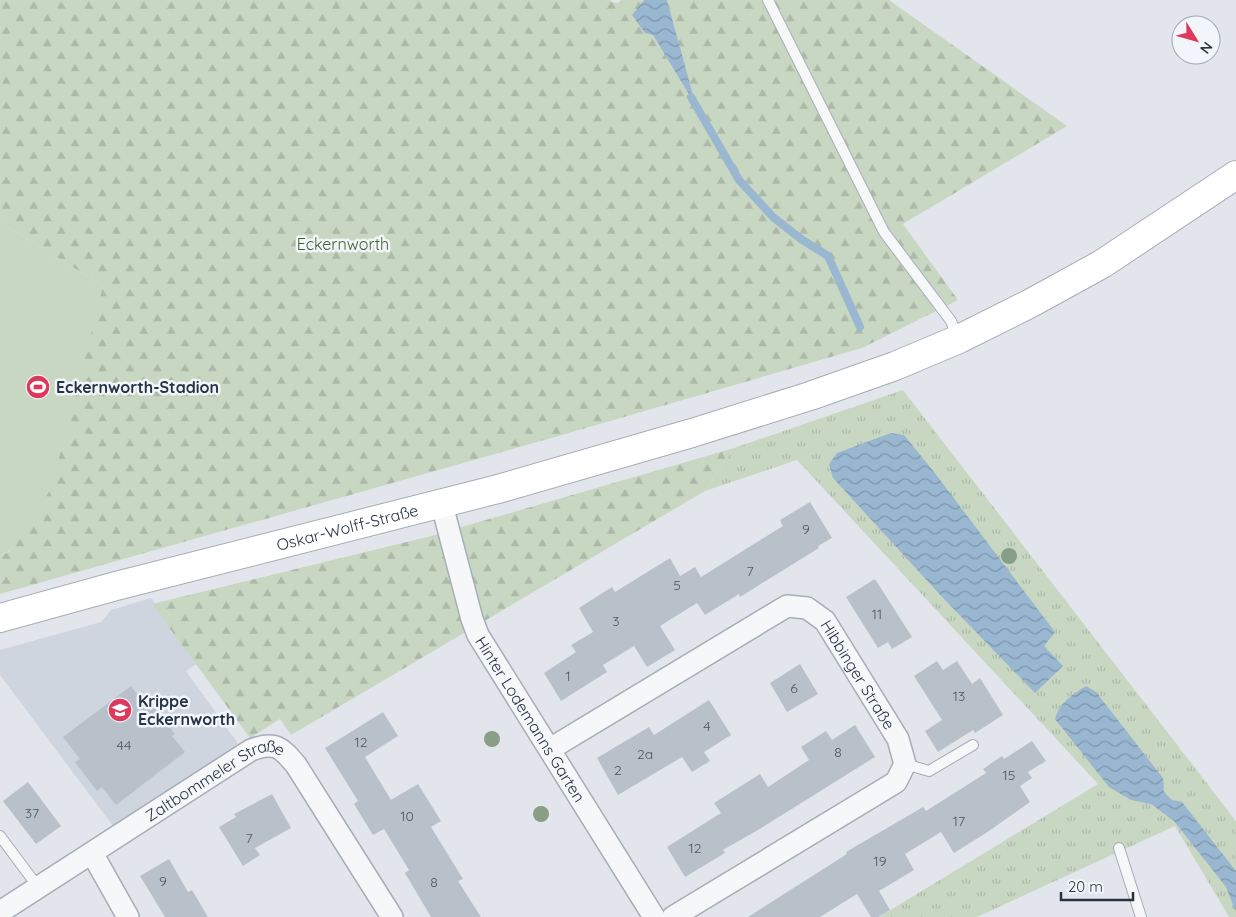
<svg xmlns="http://www.w3.org/2000/svg" width="1236" height="917" viewBox="0 0 1236 917" font-family="Quicksand,sans-serif">
	<style>
		.built { fill: #cfd5de }
		.grass { fill: url(#grass-tufts) }
		.forest { fill: url(#forest-firs) }
		.garden { fill: #c8d7c2 }
		.water { fill: url(#water-waves) }
		.lines { fill: none; stroke-linecap: round; stroke-linejoin: round }
		.stream { stroke: #99b7d0; stroke-width: 8 }
		.building { fill: #b8c0ca }
		.lane-casing { stroke: #a6adb7; stroke-width: 12 }
		.street-casing { stroke: #a6adb7; stroke-width: 24 }
		.secondary-casing { stroke: #a6adb7; stroke-width: 30 }
		.lane { stroke: #f5f7f9; stroke-width: 10 }
		.street { stroke: #f5f7f9; stroke-width: 21 }
		.secondary { stroke: #fff; stroke-width: 28 }
		.tree { fill: #889e86 }
		.labels { text-anchor: middle; dominant-baseline: central; stroke-width: 5; stroke-linejoin: round; paint-order: stroke }
		.number-label { font-size: 14px; fill: #4b5767 }
		.park-label { font-size: 16px; fill: #3f6333; stroke: #f2f5f9 }
		.poi-label { font-size: 16px; font-weight: bold; fill: #273446; stroke: #f2f5f9; text-anchor: start }
		.street-label { font-size: 16px; fill: #273446; stroke: #f2f5f9 }
	</style>
	<defs>
		<pattern id="grass-tufts" width="24" height="20" patternUnits="userSpaceOnUse" patternTransform="scale(1.25)"><rect width="24" height="20" fill="#c8d7c2"/><path d="M3 7l-1-3M5 7V3M7 7l1-3M15 17l-1-3M17 17v-4M19 17l1-3" fill="none" stroke="#acb9a8"/></pattern>
		<pattern id="forest-firs" width="22" height="20" patternUnits="userSpaceOnUse" patternTransform="scale(1.25)"><rect width="22" height="20" fill="#c8d7c2"/><path d="M5 1l3.5 6h-7zM16 11l3.5 6h-7z" fill="#acb9a8"/></pattern>
		<pattern id="water-waves" width="16" height="10" patternUnits="userSpaceOnUse" patternTransform="scale(1.25)"><rect width="16" height="10" fill="#99b7d0"/><path d="M0 5q4-4 8 0t8 0" fill="none" stroke="#7d96ab"/></pattern>
	</defs>
	<rect width="100%" height="100%" fill="#e2e6ec"/>
	<path class="built" d="M151,598L199,662L186,671L239,745L113,826L0,675V650L101,622L111,610Z"/>
	<path class="grass" d="M903,390L1236,821V917H1229L1175,826L977,917H879L1098,784L797,460L705,491L734,448Z"/>
	<g class="forest">
		<path d="M0,0H610L612,2L618,3L621,0H644L642,2L653,35L695,104L667,0H889L1067,126L903,224L958,300L862,348L548,439L0,594V557L10,551L103,286L0,222Z"/>
		<path d="M734,448L705,491L291,735L280,719L250,738L152,604L431,536Z"/>
	</g>
	<path class="garden" d="M0,222L103,286L51,489L9,551L0,557Z"/>
	<g class="water">
		<path d="M644,0H667L696,106L653,35L645,33L632,15Z"/>
		<path d="M891,433L904,435L934,472L1055,632L1044,646L1063,666L1035,693L944,599L833,478L829,464L837,453Z"/>
		<path d="M1086,686L1096,692L1163,778L1164,792L1172,800L1182,802L1236,871V912L1226,887L1174,821L1151,804L1131,800L1109,787L1055,719C1060,702 1072,695 1086,686Z"/>
	</g>
	<g class="lines">
		<path class="stream" d="M691,97L739,180L773,217L801,239L828,256L860,327"/>
	</g>
	<g class="building">
		<path d="M810,502L832,538L818,546L819,548L740,597L739,594L705,615L697,603L660,626L675,650L647,667L634,646L603,665L607,672L561,701L544,673L576,652L571,645L593,632L579,608L612,587L615,592L670,558L680,576L695,567L701,577L783,526L780,520Z"/>
		<path d="M875,579L912,637L892,649L888,642L878,648L846,597Z"/>
		<path d="M937,661L943,670L957,661L972,684L980,678L1003,715L975,733L973,730L938,752L925,731L942,720L914,676Z"/>
		<path d="M800,664L818,694L787,712L770,683Z"/>
		<path d="M131,686L150,711L154,707L175,734L172,736L185,752L116,805L102,787L97,791L75,762L80,759L63,737Z"/>
		<path d="M709,700L731,735L704,752L710,761L692,772L682,757L618,795L597,758L649,727L654,735Z"/>
		<path d="M383,712L398,736L365,757L391,800L418,784L441,821L431,827L463,879L458,881L481,917H431L405,873L409,870L384,829L373,835L354,804L358,801L325,748Z"/>
		<path d="M855,725L875,757L758,830L723,850L725,853L685,877L667,847L721,813L714,803L760,774L768,787L809,760L801,747L826,731L832,740Z"/>
		<path d="M1032,741L1046,761L1028,772L1032,778L1020,786L1030,802L989,831L954,853L941,832L905,854L914,870L879,891L890,910L878,917H871L857,894L820,917H748L847,854L846,852L923,807L926,811L986,773L983,769L1002,756L1004,759Z"/>
		<path d="M28,782L61,826L36,844L3,801Z"/>
		<path d="M272,794L291,828L255,848L260,855L243,866L219,827L236,817L234,814Z"/>
		<path d="M169,859L188,892L192,890L208,917H165L140,876Z"/>
	</g>
	<g class="lines">
		<g class="lane-casing">
			<g id="lane">
				<path d="M768,0L884,232L951,321L958,338"/>
				<path d="M905,764L929,771L973,745"/>
				<path d="M0,836L38,887"/>
				<path d="M1119,848L1141,917"/>
			</g>
		</g>
		<g class="street-casing">
			<g id="street">
				<path id="s1" d="M442,505L472,619L478,635L654,917"/>
				<path id="s2" d="M550,749L787,606L807,608L825,621L898,739L905,764L896,782L673,917"/>
				<path d="M92,853L128,917"/>
				<path id="s3" d="M0,912L251,750C275,741 281,747 296,765L392,917"/>
			</g>
		</g>
		<g class="secondary-casing">
			<g id="secondary">
				<path id="s4" d="M0,618L116,586L498,489L692,433L810,396L895,366L959,339L1031,303L1102,264L1236,175"/>
			</g>
		</g>
		<use href="#lane" class="lane"/>
		<use href="#street" class="street"/>
		<use href="#secondary" class="secondary"/>
	</g>
	<g class="tree">
		<circle cx="1009" cy="556" r="8"/>
		<circle cx="492" cy="739" r="8"/>
		<circle cx="541" cy="814" r="8"/>
	</g>
	<defs>
		<g id="stadium-disc" transform="scale(1.25)"><circle r="9.5" fill="#de395c" stroke="#f2f5f9"/><path d="M0-5a6.5 5 0 1 0 0 10a6.5 5 0 1 0 0-10ZM-3.5-1.8h7v3.6h-7Z" fill="#fff"/></g>
		<g id="school-disc" transform="scale(1.25)"><circle r="9.5" fill="#de395c" stroke="#f2f5f9"/><path d="M0-5L7-2L0 1L-7-2ZM-4 1L0 2.5L4 1V4Q0 6-4 4Z" fill="#fff"/></g>
	</defs>
	<g fill-rule="evenodd">
		<use href="#stadium-disc" x="38" y="387"/>
		<use href="#school-disc" x="120" y="710"/>
	</g>
	<g class="labels">
		<g class="number-label">
			<text x="806" y="529">9</text>
			<text x="750" y="571">7</text>
			<text x="677" y="585">5</text>
			<text x="877" y="614">11</text>
			<text x="616" y="621">3</text>
			<text x="568" y="676">1</text>
			<text x="794" y="688">6</text>
			<text x="959" y="696">13</text>
			<text x="707" y="726">4</text>
			<text x="361" y="742">12</text>
			<text x="124" y="745">44</text>
			<text x="838" y="752">8</text>
			<text x="645" y="754">2a</text>
			<text x="618" y="770">2</text>
			<text x="1009" y="775">15</text>
			<text x="32" y="813">37</text>
			<text x="407" y="816">10</text>
			<text x="959" y="821">17</text>
			<text x="249" y="838">7</text>
			<text x="695" y="848">12</text>
			<text x="880" y="861">19</text>
			<text x="163" y="881">9</text>
			<text x="434" y="882">8</text>
		</g>
		<g class="park-label">
			<text x="343" y="244">Eckernworth</text>
		</g>
		<g class="poi-label">
			<text x="56" y="387">Eckernworth-Stadion</text>
			<text x="138" y="701">Krippe<tspan x="138" dy="18">Eckernworth</tspan></text>
		</g>
		<g class="street-label">
			<text stroke="none"><textPath href="#s4" startOffset="359">Oskar-Wolff-Straße</textPath></text>
			<text stroke="none"><textPath href="#s2" startOffset="382">Hibbinger Straße</textPath></text>
			<text stroke="none"><textPath href="#s1" startOffset="234">Hinter Lodemanns Garten</textPath></text>
			<text stroke="none"><textPath href="#s3" startOffset="254">Zaltbommeler Straße</textPath></text>
		</g>
	</g>
	<g transform="translate(1196 40) rotate(127)"><circle r="24" fill="#f2f5f9" stroke="#a1a8b1"/>
	<path d="M0-4L9 19L0 12L-9 19Z" fill="#de395c"/>
	<text y="-8" font-size="14" font-weight="bold" text-anchor="middle" fill="#273446">N</text>
	</g>
	<path d="M1061 892v8h72v-8" fill="none" stroke="#273446" stroke-width="2.5"/>
	<text x="1068" y="892" font-size="15" fill="#273446" stroke="#f2f5f9" stroke-width="4" paint-order="stroke">20 m</text>
</svg>
